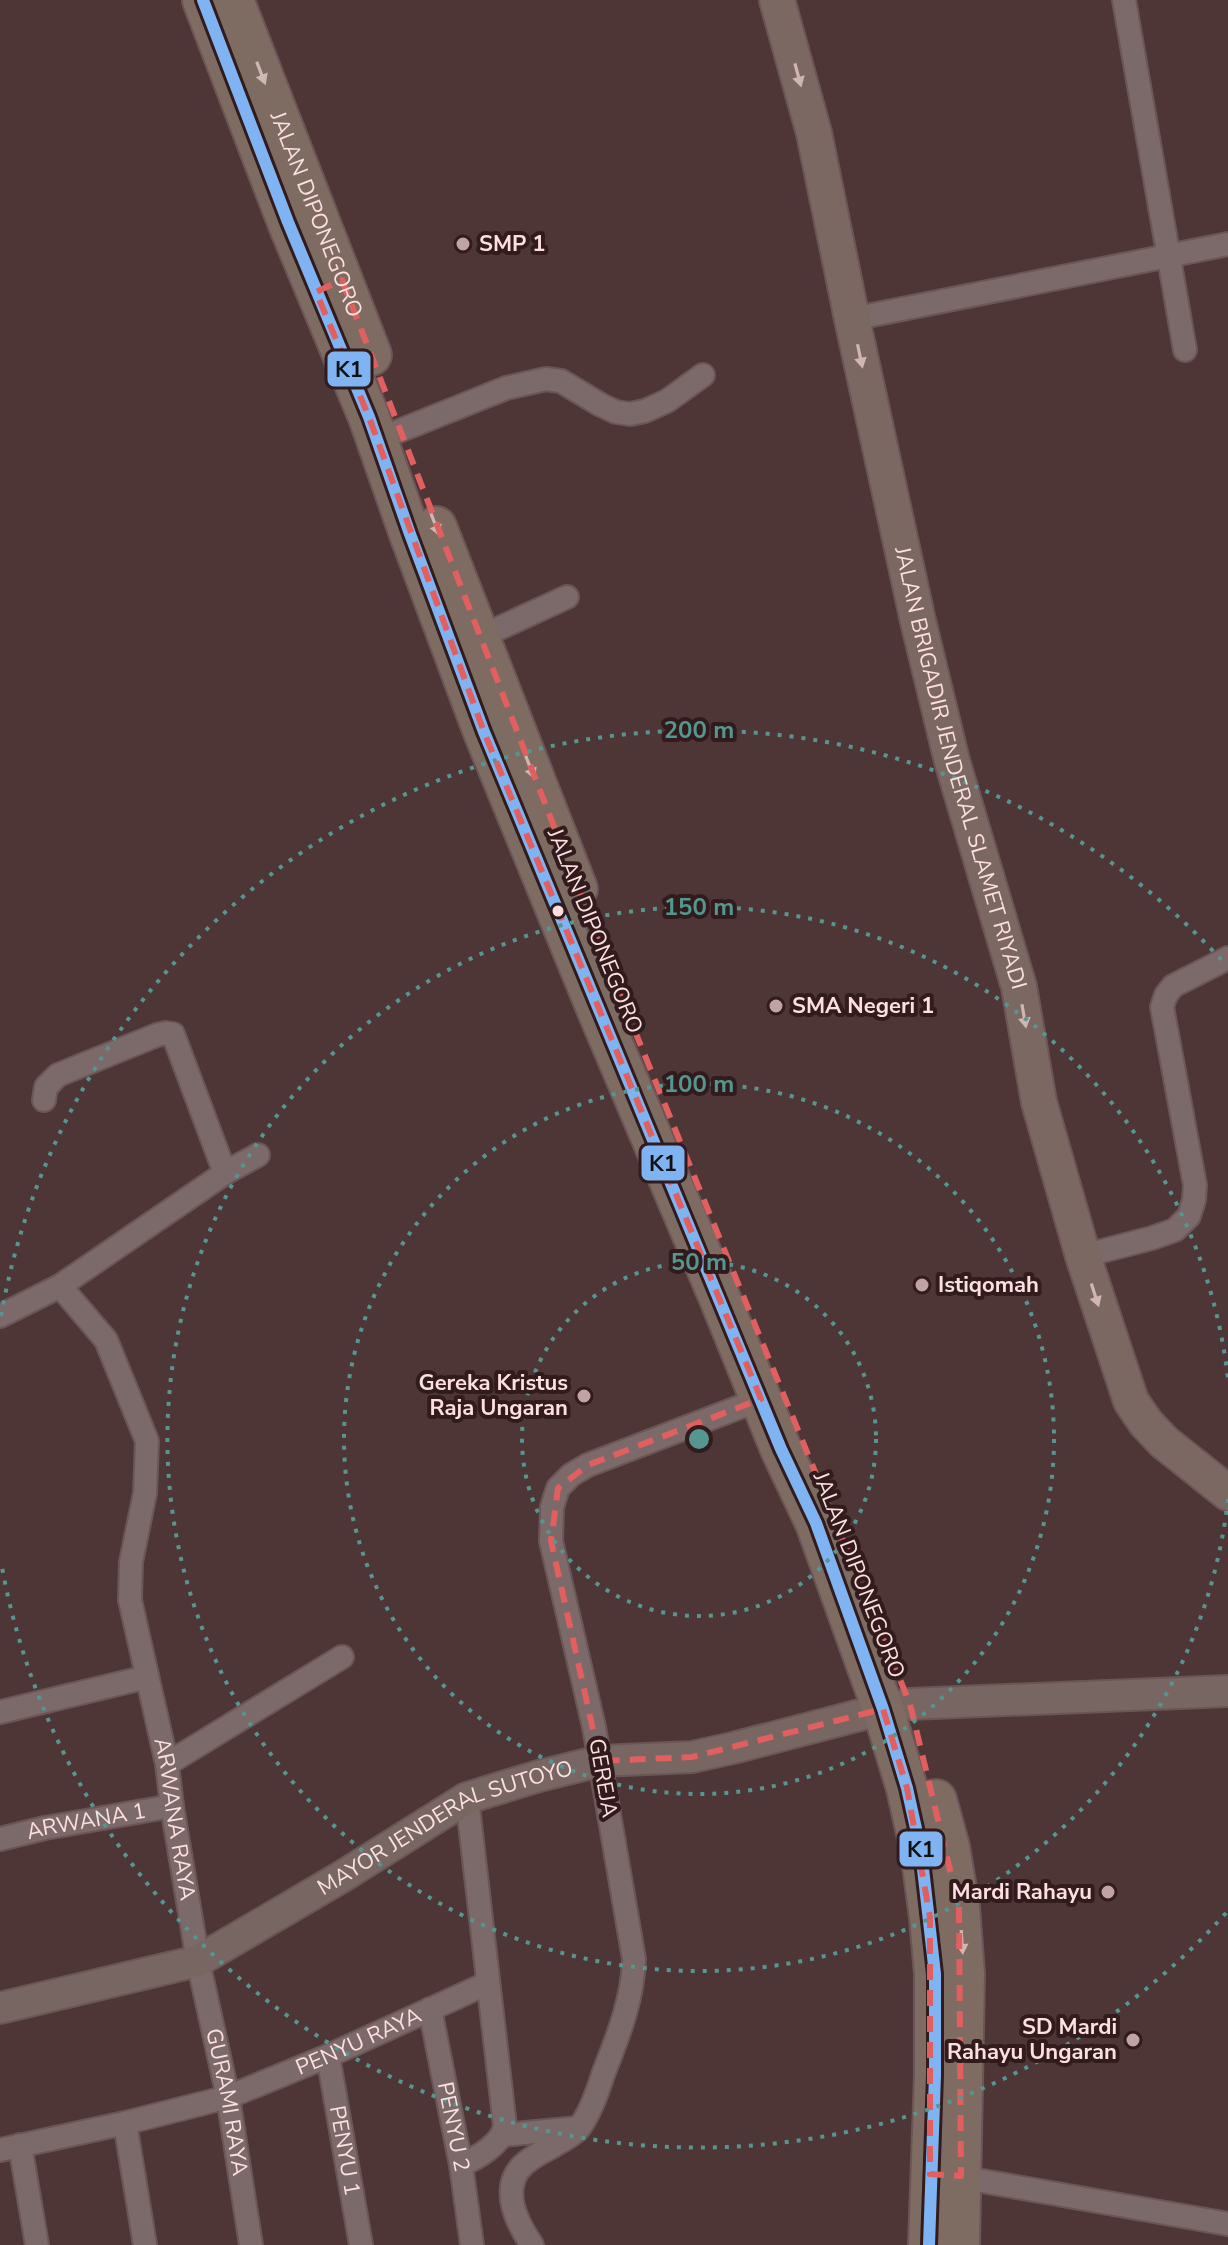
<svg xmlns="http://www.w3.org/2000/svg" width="1228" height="2245" viewBox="0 0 1228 2245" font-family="'Nunito Sans',sans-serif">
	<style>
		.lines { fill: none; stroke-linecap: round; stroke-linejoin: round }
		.street-casing { stroke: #6b5556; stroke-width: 26 }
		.secondary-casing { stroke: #6b5556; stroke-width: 34 }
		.primary-casing { stroke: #6b5556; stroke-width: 38 }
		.highway-casing { stroke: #6b5556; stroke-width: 44 }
		.street { stroke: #7c6969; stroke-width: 22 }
		.secondary { stroke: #786663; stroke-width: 30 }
		.primary { stroke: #7b6863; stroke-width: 34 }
		.highway { stroke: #7e6c62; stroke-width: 40 }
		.bus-1-casing { stroke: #311b1c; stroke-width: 18 }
		.bus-1 { stroke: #7fb3f1; stroke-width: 12 }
		.oneway { fill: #d1b7b3 }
		.oneway2 { fill: #d0b5b4 }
		.marked { fill: none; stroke: #e25f5f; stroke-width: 6; stroke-dasharray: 16 10; stroke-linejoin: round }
		.ring { fill: none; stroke: #569690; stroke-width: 4; stroke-dasharray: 4 8 }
		.poi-dot { fill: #c0a4a4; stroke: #311b1c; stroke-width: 3 }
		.bus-dot { fill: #fddfdf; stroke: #311b1c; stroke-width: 3 }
		.labels { text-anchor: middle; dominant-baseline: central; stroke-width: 8; stroke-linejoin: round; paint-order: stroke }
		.street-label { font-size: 22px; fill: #fddfdf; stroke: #311b1c }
		.poi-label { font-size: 22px; font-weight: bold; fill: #fddfdf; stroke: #311b1c; text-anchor: start }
		.centre { fill: #569690; stroke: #311b1c; stroke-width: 4 }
		.ring-label { font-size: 24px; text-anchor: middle; font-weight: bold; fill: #569690; stroke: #311b1c; stroke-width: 8; stroke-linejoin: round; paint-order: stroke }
		.line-badge { stroke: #311b1c; stroke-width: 3 }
		.pale-badge-label { font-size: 22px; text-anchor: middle; font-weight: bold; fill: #111 }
	</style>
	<rect width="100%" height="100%" fill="#4e3637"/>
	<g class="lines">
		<g class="street-casing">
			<g id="street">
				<path d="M1124,0L1185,350"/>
				<path d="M852,319L1228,244"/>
				<path d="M399,431L506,388L546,379L561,381L601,405L616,412L630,414L645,411L667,401L703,375"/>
				<path d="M480,637L567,597"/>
				<path d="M44,1100L46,1087L58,1075L157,1035L166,1033L173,1034L225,1173"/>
				<path d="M1083,1256L1152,1238L1175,1230L1189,1216L1194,1200L1195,1185L1162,1007L1166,995L1173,986L1228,958"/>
				<path id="s1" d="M60,1286L106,1340L147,1441L145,1493L131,1562L130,1600L167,1764L172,1806L198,1961L228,2097L251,2245"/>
				<path d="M0,1316L60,1286L225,1173L258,1155"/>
				<path d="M0,1712L147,1677"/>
				<path d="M167,1764L342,1657"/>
				<path id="s2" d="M0,1839L45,1828L172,1806"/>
				<path id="s3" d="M430,2009L461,2165L472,2245"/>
				<path id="s4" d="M328,2056L361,2245"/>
				<path d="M125,2123L145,2245"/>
				<path d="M503,2135L578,2128"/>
				<path d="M20,2145L37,2245"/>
				<path id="s5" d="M0,2150L125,2123L228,2097L328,2056L488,1983"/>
				<path d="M461,2165C477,2158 502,2144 505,2126L467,1798"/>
				<path d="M954,2176L1228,2224"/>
				<path d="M532,2245C517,2223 500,2189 522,2166C531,2157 542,2152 553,2146C563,2140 576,2134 582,2124C592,2108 598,2090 604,2072C618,2036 633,1999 634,1959L594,1727L551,1541L552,1507L558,1488L571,1475L588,1465L761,1399"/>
			</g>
		</g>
		<g class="secondary-casing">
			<g id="secondary">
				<path id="s6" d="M0,2008L198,1961L343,1876L467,1798L539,1776L600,1761L692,1757L733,1748L883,1709L910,1704L1228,1691"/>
			</g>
		</g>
		<g class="primary-casing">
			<g id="primary">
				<path id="s7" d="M777,0L814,133L852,319L918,621L952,761L1019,987L1039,1102L1083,1256L1131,1401L1146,1423L1164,1442L1228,1493"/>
			</g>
		</g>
		<g class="highway-casing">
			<g id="highway">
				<path d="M203,0L288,222L369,417L410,534L484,732L596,1006L721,1301L781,1449L816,1523L883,1709L907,1788L921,1851L930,1917L935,1974V2075L929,2245"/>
				<path id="s8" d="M233,0L371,355"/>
				<path d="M436,527L577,889"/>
				<path d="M936,1800L949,1847L959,1907L964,1974L959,2245"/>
			</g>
		</g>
		<use href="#street" class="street"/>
		<use href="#secondary" class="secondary"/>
		<use href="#primary" class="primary"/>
		<use href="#highway" class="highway"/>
		<g class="bus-1-casing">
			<path id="bus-1" d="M203,0L288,222L369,417L410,534L484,732L781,1449L816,1523L883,1709L907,1788L921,1851L935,1974V2075L929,2245"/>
		</g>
		<use href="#bus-1" class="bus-1"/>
	</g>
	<defs><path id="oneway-solid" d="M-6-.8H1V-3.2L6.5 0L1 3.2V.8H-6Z" transform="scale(2)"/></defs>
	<g class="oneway">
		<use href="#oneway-solid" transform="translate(261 73) rotate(69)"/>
		<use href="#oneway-solid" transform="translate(435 524) rotate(69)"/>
		<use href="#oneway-solid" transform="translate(530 767) rotate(69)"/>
		<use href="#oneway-solid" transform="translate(962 1942) rotate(86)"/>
	</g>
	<g class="oneway2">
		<use href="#oneway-solid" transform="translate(798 75) rotate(75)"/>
		<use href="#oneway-solid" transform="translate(860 356) rotate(78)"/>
		<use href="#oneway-solid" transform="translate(1024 1016) rotate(80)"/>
		<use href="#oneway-solid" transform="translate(1095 1295) rotate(72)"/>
	</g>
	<path class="marked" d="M342,280L605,958L910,1704L959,1907L961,2176L930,2174V1917L907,1788L883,1709L692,1757L600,1761L551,1541L558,1488L588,1465L761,1399L484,732L369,417L316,292Z"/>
	<g class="ring">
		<circle cx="699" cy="1439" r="177"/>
		<circle cx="699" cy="1439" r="355"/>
		<path d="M1228 1499A532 532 0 1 1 1228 1379"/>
		<path d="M1226 1913A709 709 0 0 1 1 1562M1 1316A709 709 0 0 1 1226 965"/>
	</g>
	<g class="poi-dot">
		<circle cx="463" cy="244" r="8"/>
		<circle cx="776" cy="1006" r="8"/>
		<circle cx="922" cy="1285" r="8"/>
		<circle cx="584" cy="1396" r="8"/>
		<circle cx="1108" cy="1892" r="8"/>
		<circle cx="1133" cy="2040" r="8"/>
	</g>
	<circle class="bus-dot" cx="558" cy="911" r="7"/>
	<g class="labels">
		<g class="street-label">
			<text stroke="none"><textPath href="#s8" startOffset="230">JALAN DIPONEGORO</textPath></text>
			<text stroke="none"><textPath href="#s7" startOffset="790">JALAN BRIGADIR JENDERAL SLAMET RIYADI</textPath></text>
			<text transform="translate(595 931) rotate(68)">JALAN DIPONEGORO</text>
			<text transform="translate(859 1575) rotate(69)">JALAN DIPONEGORO</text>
			<text transform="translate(603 1778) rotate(80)">GEREJA</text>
			<text stroke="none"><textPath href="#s1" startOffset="564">ARWANA RAYA</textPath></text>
			<text stroke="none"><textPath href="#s2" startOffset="88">ARWANA 1</textPath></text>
			<text stroke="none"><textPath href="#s6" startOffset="486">MAYOR JENDERAL SUTOYO</textPath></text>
			<text stroke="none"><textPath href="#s5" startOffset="376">PENYU RAYA</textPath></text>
			<text stroke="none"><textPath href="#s1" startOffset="852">GURAMI RAYA</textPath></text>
			<text stroke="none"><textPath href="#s3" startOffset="120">PENYU 2</textPath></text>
			<text stroke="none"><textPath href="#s4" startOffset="96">PENYU 1</textPath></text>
		</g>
		<g class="poi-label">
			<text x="479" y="244">SMP 1</text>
			<text x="792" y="1006">SMA Negeri 1</text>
			<text x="938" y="1285">Istiqomah</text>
			<text x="568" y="1383" text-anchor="end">Gereka Kristus<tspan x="568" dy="25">Raja Ungaran</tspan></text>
			<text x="1092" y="1892" text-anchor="end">Mardi Rahayu</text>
			<text x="1117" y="2027" text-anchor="end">SD Mardi<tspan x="1117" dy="25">Rahayu Ungaran</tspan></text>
		</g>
	</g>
	<circle cx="699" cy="1439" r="12" class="centre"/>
	<g class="ring-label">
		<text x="699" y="738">200 m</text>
		<text x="699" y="915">150 m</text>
		<text x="699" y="1092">100 m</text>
		<text x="699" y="1270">50 m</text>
	</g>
	<g class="line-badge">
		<rect x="326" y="350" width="46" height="38" rx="8" fill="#7fb3f1"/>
		<rect x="640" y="1144" width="46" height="38" rx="8" fill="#7fb3f1"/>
		<rect x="898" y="1830" width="46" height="38" rx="8" fill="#7fb3f1"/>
	</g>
	<g class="pale-badge-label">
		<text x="349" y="377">K1</text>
		<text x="663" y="1171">K1</text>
		<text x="921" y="1857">K1</text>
	</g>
</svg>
